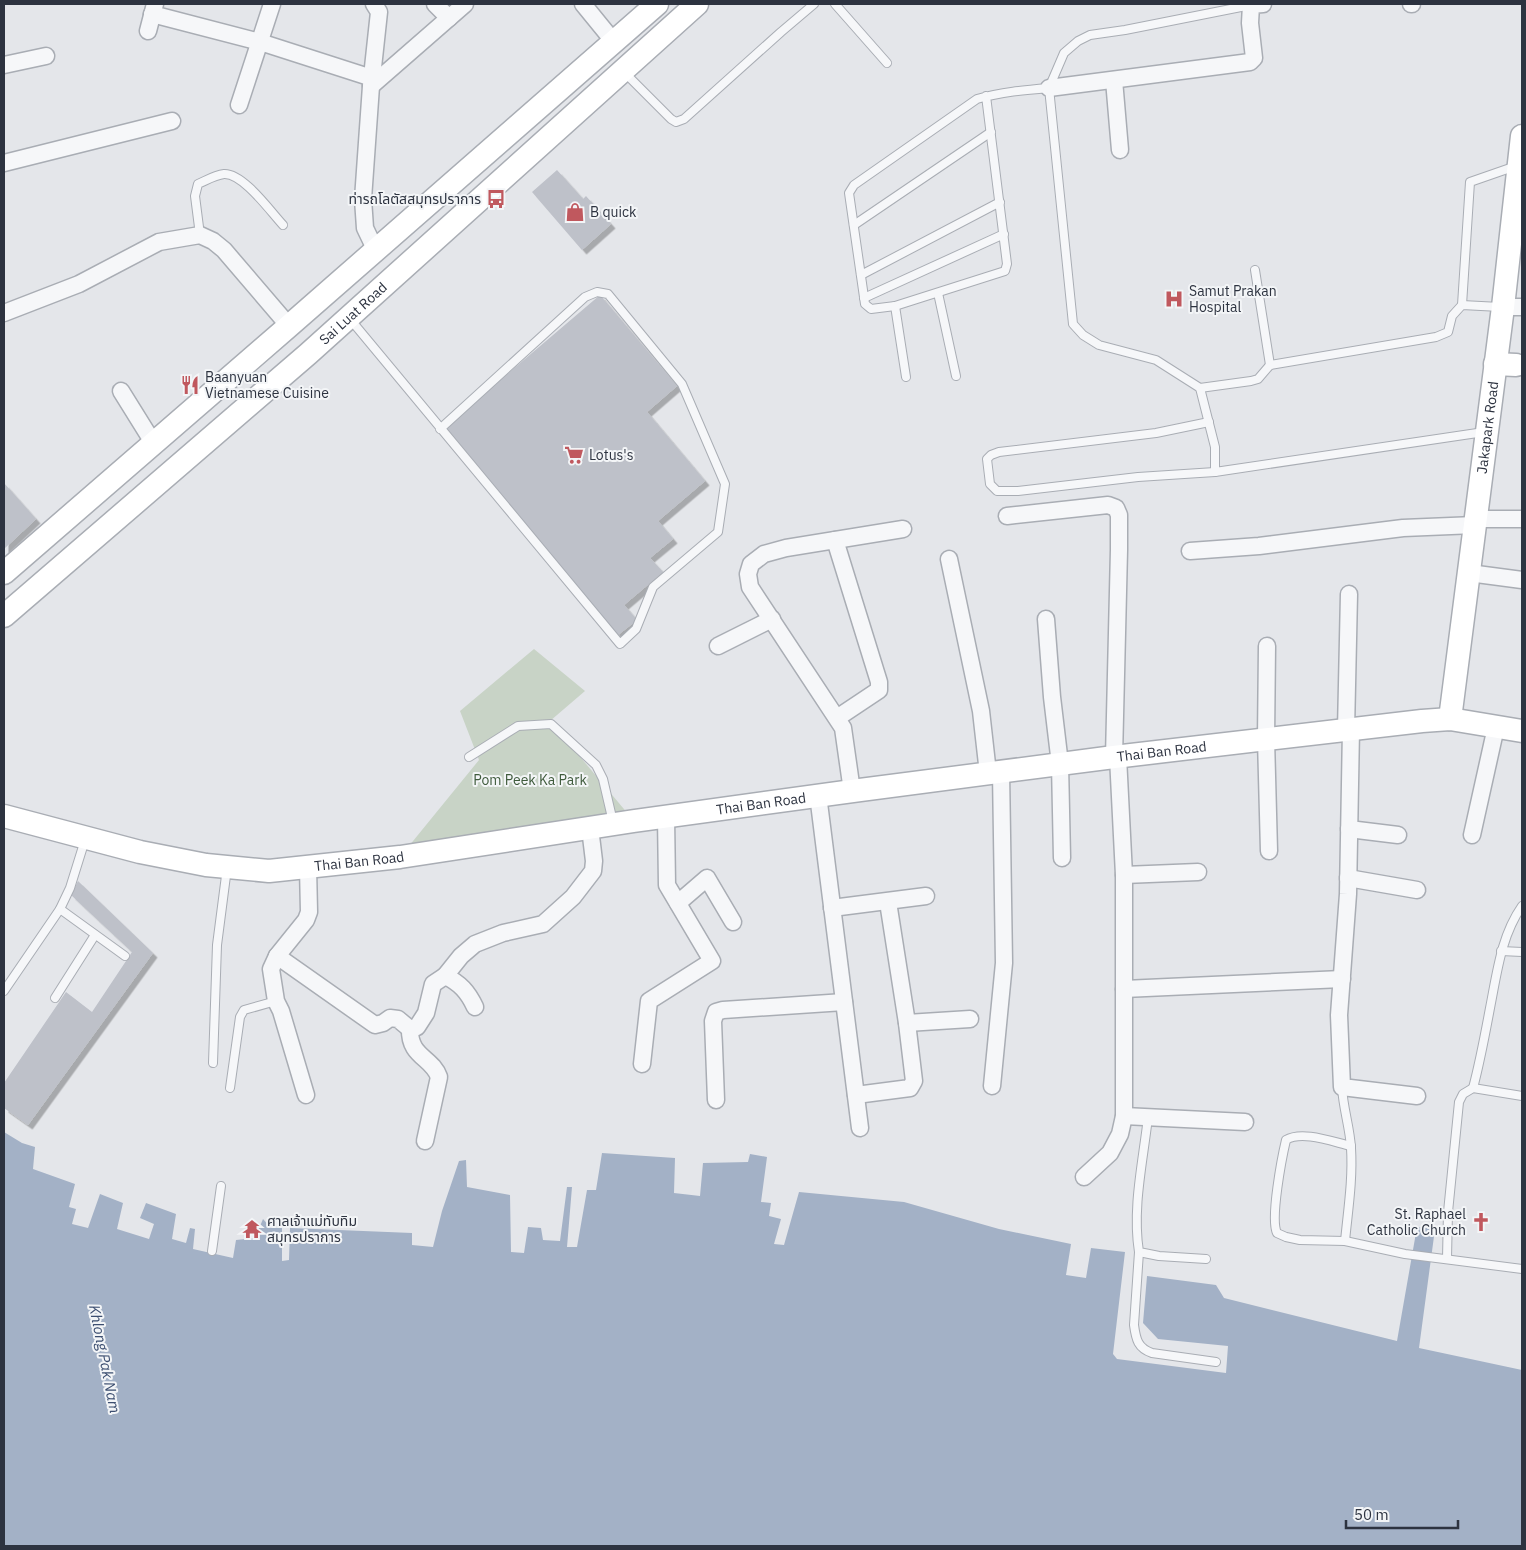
<svg xmlns="http://www.w3.org/2000/svg" width="1526" height="1550" viewBox="0 0 1526 1550" font-family="'IBM Plex Sans','Noto Sans Thai',sans-serif">
	<style>
		.green { fill: #c8d3c6 }
		.water { fill: #a3b1c6 }
		.building { fill: #bec1c9; filter: url(#shadow) }
		.lines { fill: none; stroke-linecap: round; stroke-linejoin: round }
		.lane-casing { stroke: #a9adb4; stroke-width: 10 }
		.street-casing { stroke: #a9adb4; stroke-width: 19 }
		.secondary-casing { stroke: #a9adb4; stroke-width: 25 }
		.lane { stroke: #f6f7f9; stroke-width: 8 }
		.street { stroke: #f6f7f9; stroke-width: 16 }
		.secondary { stroke: #fff; stroke-width: 22 }
		.labels { text-anchor: middle; dominant-baseline: central; stroke-width: 4; stroke-linejoin: round; paint-order: stroke }
		.poi-label { font-size: 14px; fill: #2d3340; stroke: #f3f5f7; text-anchor: start }
		.street-label { font-size: 14px; fill: #2d3340; stroke: #f3f5f7 }
		.park-label { font-size: 14px; fill: #3f5b3c; stroke: #f3f5f7 }
		.water-label { font-size: 15px; font-style: italic; fill: #3c4e70; stroke: #f3f5f7 }
	</style>
	<defs>
		<filter id="shadow"><feDropShadow dx="4.5" dy="4.5" stdDeviation="0" flood-color="#0004"/></filter>
	</defs>
	<rect width="100%" height="100%" fill="#e4e6ea"/>
	<path class="green" d="M534,649L585,691L550,721L634,821L400,857L479,760L460,711Z"/>
	<path class="water" d="M4,1132L22,1143L35,1147L33,1169L75,1184L69,1207L76,1209L72,1224L88,1228L100,1194L123,1203L117,1229L149,1239L154,1224L140,1218L146,1203L176,1214L172,1239L186,1243L190,1228L195,1229L193,1249L233,1258L236,1240L255,1238L263,1219L271,1228H282V1261L289,1260L290,1228L412,1233V1245L433,1247L442,1211L459,1161L466,1160L467,1187L510,1195L511,1252L524,1253L528,1227L541,1228L543,1240L560,1241L567,1187H572L567,1247H577L587,1190H596L602,1153L675,1158L674,1193L700,1196L703,1163L748,1162L750,1154L767,1157L761,1202L771,1203L769,1216L781,1219L774,1244L784,1245L799,1192L904,1202L999,1229L1071,1244L1066,1275L1086,1278L1091,1248L1125,1252L1113,1354L1117,1359L1226,1373L1228,1346L1158,1339L1143,1323L1147,1276L1216,1285L1224,1298L1397,1341L1417,1227L1435,1229L1419,1348L1522,1370V1546H4Z"/>
	<g class="building">
		<path d="M557,170L583,199L586,196L611,224L582,250L532,192Z"/>
		<path d="M600,295L677,386L647,412L705,481L658,521L673,539L650,558L663,572L624,605L637,620L618,635L444,428Z"/>
		<path d="M4,483L36,519L4,549Z"/>
		<path d="M78,881L153,953L28,1125L4,1108V1083L66,992L92,1012L132,952L71,895Z"/>
	</g>
	<g class="lines">
		<g class="lane-casing">
			<g id="lane">
				<path d="M835,4L887,63"/>
				<path d="M625,73L671,119L676,122L684,119L781,32L814,4"/>
				<path d="M986,96L1007,264L1005,271L895,306L871,309L865,304L849,193L854,185L977,99C1001,92 1025,90 1049,88"/>
				<path d="M854,225L991,132"/>
				<path d="M200,235L195,196L198,184C207,180 215,175 224,174C243,173 270,211 283,225"/>
				<path d="M1255,270L1270,365"/>
				<path d="M861,275L1000,202"/>
				<path d="M938,293L956,376"/>
				<path d="M864,298L1004,234"/>
				<path d="M1462,305L1470,182L1516,166"/>
				<path d="M895,306L906,377"/>
				<path d="M350,319L620,644L636,629L653,587L718,532L725,484L682,384L608,294L597,292L585,297L440,429"/>
				<path d="M1200,388L1251,381L1258,379L1270,365L1436,337L1448,332L1452,316L1462,305L1500,307"/>
				<path d="M1209,422L1156,433L999,452L991,455L987,459L990,484L997,491H1018L1138,477L1215,472L1484,432"/>
				<path d="M1215,472V447L1200,388L1156,360L1099,345L1083,335L1073,324L1049,88L1064,53L1078,41L1090,35L1125,30L1251,5"/>
				<path d="M469,757L518,726L551,724L596,765L603,779L613,822"/>
				<path d="M60,909L125,956"/>
				<path d="M1501,951L1522,952"/>
				<path d="M4,991L60,909L70,888L85,840"/>
				<path d="M55,998L95,935"/>
				<path d="M213,1063L217,945L227,868"/>
				<path d="M1342,1087C1343,1108 1350,1128 1351,1148C1353,1179 1348,1210 1345,1241"/>
				<path d="M230,1088L240,1017L244,1010L276,1001"/>
				<path d="M1473,1088C1480,1062 1485,1035 1490,1008C1497,973 1501,936 1522,906"/>
				<path d="M1148,1117C1143,1162 1132,1208 1139,1252L1159,1256L1206,1259"/>
				<path d="M1351,1146C1333,1142 1302,1130 1286,1140C1282,1157 1270,1219 1277,1233L1286,1237L1300,1240L1345,1241L1405,1254L1522,1269"/>
				<path d="M212,1251L221,1186"/>
				<path d="M1139,1252L1134,1325C1136,1340 1138,1348 1152,1353L1216,1362"/>
				<path d="M1447,1258L1448,1212L1459,1102L1463,1094L1473,1088L1522,1096"/>
			</g>
		</g>
		<g class="street-casing">
			<g id="street">
				<path d="M374,4L379,12L371,86L363,199L365,228L376,251"/>
				<path d="M435,4L449,18"/>
				<path d="M583,4L614,42"/>
				<path d="M1411,4H1412"/>
				<path d="M152,14L260,42L372,78"/>
				<path d="M148,31L155,4"/>
				<path d="M4,65L46,56"/>
				<path d="M1114,80L1120,150"/>
				<path d="M371,86L465,4"/>
				<path d="M1049,88L1250,62L1254,58L1250,23L1251,5L1263,4"/>
				<path d="M239,105L272,4"/>
				<path d="M4,163L172,121"/>
				<path d="M1503,307H1522"/>
				<path d="M4,313L79,284L159,242L200,235L213,241L224,250L289,326"/>
				<path d="M121,391L154,444"/>
				<path d="M1007,516L1108,505L1116,508L1119,515V550L1114,757"/>
				<path d="M1476,519H1522"/>
				<path d="M835,540L879,682V690L837,718"/>
				<path d="M1190,551L1259,546L1403,528L1475,525"/>
				<path d="M949,559L981,711L988,773"/>
				<path d="M1469,573L1522,580"/>
				<path d="M1046,619L1052,697L1060,764L1062,858"/>
				<path d="M718,646L772,619"/>
				<path d="M1267,646L1266,739L1269,851"/>
				<path d="M1351,729L1348,894L1339,1015L1342,1087L1417,1096"/>
				<path d="M1346,730L1349,594"/>
				<path d="M852,791L843,728L750,587L748,574L751,564L764,554L786,548L903,529"/>
				<path d="M818,795L860,1128"/>
				<path d="M1349,829L1398,835"/>
				<path d="M1472,835L1496,727"/>
				<path d="M1124,875L1198,872"/>
				<path d="M1348,878L1417,890"/>
				<path d="M678,903L707,878L733,922"/>
				<path d="M832,908L926,896"/>
				<path d="M277,956L375,1025L383,1023L390,1018L398,1019L410,1029L417,1027L426,1013L433,984L445,976C460,983 468,992 475,1007"/>
				<path d="M445,976L461,956L475,944L503,933L543,924L573,897L593,871L594,861L590,828"/>
				<path d="M1124,989L1342,979"/>
				<path d="M907,1023L970,1019"/>
				<path d="M410,1029C409,1057 432,1057 439,1077L425,1141"/>
				<path d="M642,1064L649,1001L712,961L667,885L666,817"/>
				<path d="M992,1086L1004,963L1001,772"/>
				<path d="M306,1095L281,1011L276,1001L271,969L277,956L306,920L309,912L308,867"/>
				<path d="M856,1095L910,1088L914,1081L907,1023L888,902"/>
				<path d="M716,1100L713,1021L716,1012L723,1010L844,1002"/>
				<path d="M1124,1116L1245,1122"/>
				<path d="M1084,1177L1110,1153L1120,1134L1124,1116V875L1118,757"/>
			</g>
		</g>
		<g class="secondary-casing">
			<g id="secondary">
				<path d="M1495,364L1516,365"/>
				<path d="M4,573L289,326L657,4"/>
				<path id="s1" d="M4,616L308,354L697,4"/>
				<path id="s2" d="M1450,719L1503,307L1522,136"/>
				<path id="s3" d="M4,816L140,852L206,865L269,871L400,857L634,821L860,790L1114,757L1422,721L1450,719L1522,731"/>
			</g>
		</g>
		<use href="#lane" class="lane"/>
		<use href="#street" class="street"/>
		<use href="#secondary" class="secondary"/>
	</g>
	<defs>
		<g id="bus-bare" transform="scale(1.5)"><path d="M-5-6H5V4H4V6H2V4H-2V6H-4V4H-5ZM-3.5-4V0h7V-4ZM-3.5 1.2v1.5H-2V1.2ZM2 1.2v1.5H3.5V1.2Z" fill="#c0585e" stroke="#f3f5f7" stroke-width="2.5" paint-order="stroke"/></g>
		<g id="shop-bare" transform="scale(1.5)"><path d="M-5-2.5h2.3a2.7 3.5 0 0 1 5.4 0H5L5.5 6h-11ZM-1.5-2.5h3a1.5 2.3 0 0 0-3 0Z" fill="#c0585e" stroke="#f3f5f7" stroke-width="2.5" paint-order="stroke"/></g>
		<g id="hospital-bare" transform="scale(1.5)"><path d="M-5-5h3v3.5h4V-5h3V5h-3V1.5h-4V5h-3Z" fill="#c0585e" stroke="#f3f5f7" stroke-width="2.5" paint-order="stroke"/></g>
		<g id="restaurant-bare" transform="scale(1.5)"><path d="M-5-6h1v4h1v-4h1v4h1v-4h1v5L-1.5 .5V6h-2V.5L-5-1ZM5-6V6H3V1.5H1.5Q1.5-4 5-6Z" fill="#c0585e" stroke="#f3f5f7" stroke-width="2.5" paint-order="stroke"/></g>
		<g id="supermarket-bare" transform="scale(1.5)"><path d="M-6-5.5h2.5l.6 2H6L4.5 2H-2.5L-4.4-4H-6ZM-1.5 3.2a1.3 1.3 0 1 0 .1 0ZM3 3.2a1.3 1.3 0 1 0 .1 0Z" fill="#c0585e" stroke="#f3f5f7" stroke-width="2.5" paint-order="stroke"/></g>
		<g id="church-bare" transform="scale(1.5)"><path d="M-1.2-6h2.4v3.5h3.3v2.4h-3.3V6h-2.4V-.1h-3.3v-2.4h3.3Z" fill="#c0585e" stroke="#f3f5f7" stroke-width="2.5" paint-order="stroke"/></g>
		<g id="temple-bare" transform="scale(1.5)"><path d="M0-6L5-2H3V0L6.5 2.5H4V6H1.5V3h-3V6H-4V2.5H-6.5L-3 0V-2H-5Z" fill="#c0585e" stroke="#f3f5f7" stroke-width="2.5" paint-order="stroke"/></g>
	</defs>
	<g fill-rule="evenodd">
		<use href="#bus-bare" x="496" y="199"/>
		<use href="#shop-bare" x="575" y="212"/>
		<use href="#hospital-bare" x="1174" y="299"/>
		<use href="#restaurant-bare" x="190" y="385"/>
		<use href="#supermarket-bare" x="574" y="455"/>
		<use href="#church-bare" x="1481" y="1222"/>
		<use href="#temple-bare" x="252" y="1229"/>
	</g>
	<g class="labels">
		<g class="poi-label">
			<text x="481" y="199" text-anchor="end">ท่ารถโลตัสสมุทรปราการ</text>
			<text x="590" y="212">B quick</text>
			<text x="1189" y="291">Samut Prakan<tspan x="1189" dy="16">Hospital</tspan></text>
			<text x="205" y="377">Baanyuan<tspan x="205" dy="16">Vietnamese Cuisine</tspan></text>
			<text x="589" y="455">Lotus's</text>
			<text x="1466" y="1214" text-anchor="end">St. Raphael<tspan x="1466" dy="16">Catholic Church</tspan></text>
			<text x="267" y="1221">ศาลเจ้าแม่ทับทิม<tspan x="267" dy="16">สมุทรปราการ</tspan></text>
		</g>
		<g class="street-label">
			<text stroke="none"><textPath href="#s1" startOffset="462">Sai Luat Road</textPath></text>
			<text stroke="none"><textPath href="#s2" startOffset="294">Jakapark Road</textPath></text>
			<text stroke="none"><textPath href="#s3" startOffset="1172">Thai Ban Road</textPath></text>
			<text stroke="none"><textPath href="#s3" startOffset="768">Thai Ban Road</textPath></text>
			<text stroke="none"><textPath href="#s3" startOffset="362">Thai Ban Road</textPath></text>
		</g>
		<g class="park-label">
			<text x="530" y="780">Pom Peek Ka Park</text>
		</g>
		<g class="water-label">
			<text transform="translate(105 1359) rotate(79)">Khlong Pak Nam</text>
		</g>
	</g>
	<rect width="1526" height="1550" fill="none" stroke="#2d3340" stroke-width="10"/>
	<path d="M1346 1520v8h112v-8" fill="none" stroke="#2d3340" stroke-width="2.5"/>
	<text x="1354" y="1520" font-size="15" fill="#2d3340" stroke="#f3f5f7" stroke-width="4" paint-order="stroke">50 m</text>
</svg>
